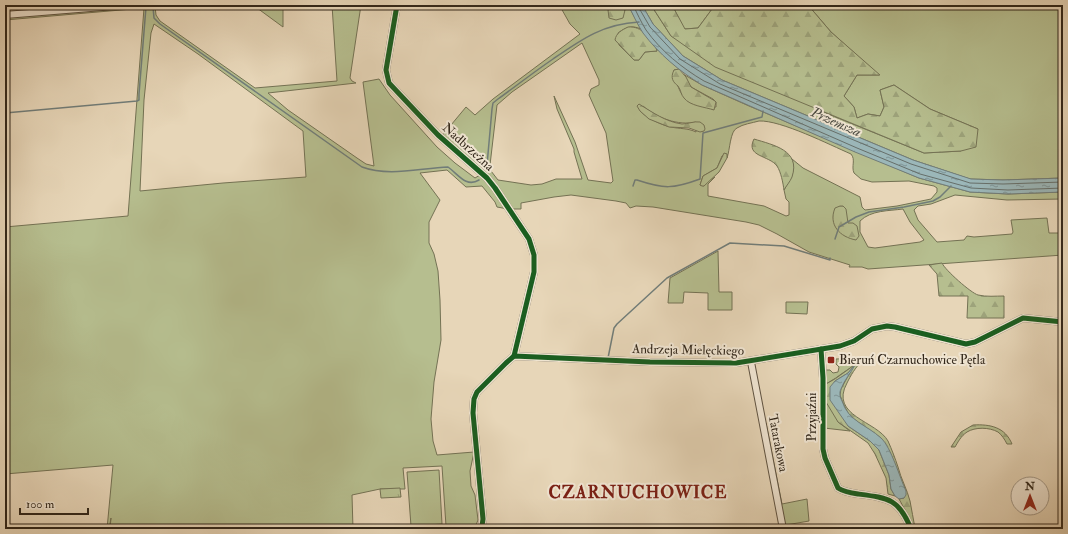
<svg xmlns="http://www.w3.org/2000/svg" width="1068" height="534" viewBox="0 0 1068 534" font-family="'IM FELL Double Pica',serif">
	<style>
		.grass { fill: #b6be8f; stroke: #747254; fill-rule: evenodd }
		.forest { fill: url(#forest-firs); stroke: #747254 }
		.park { fill: url(#park-tufts); stroke: #747254 }
		.water { fill: url(#water-ripples); stroke: #717d79 }
		.lines { fill: none; stroke-linecap: round; stroke-linejoin: round }
		.shore { stroke: #666f6a; stroke-width: 1 }
		.stream { stroke: #717d79; stroke-width: 1.5 }
		.minor-casing { stroke: #5f5342; stroke-width: 8 }
		.minor { stroke: #efe4d1; stroke-width: 6 }
		.cycleway-casing { stroke: #efe4d1; stroke-width: 8 }
		.cycleway { stroke: #1b5e20; stroke-width: 5 }
		.poi-dot { fill: #8f2418; stroke: #efe4d1; stroke-width: 1.5 }
		.labels { text-anchor: middle; dominant-baseline: central; stroke-width: 4; stroke-linejoin: round; paint-order: stroke }
		.street-label { font-size: 13px; fill: #32271a; stroke: #efe4d1 }
		.poi-label { font-size: 13px; fill: #32271a; stroke: #efe4d1; text-anchor: start }
		.water-label { font-size: 14px; font-style: italic; fill: #4c4b42; stroke: #efe4d1 }
		.district-label { font-size: 17px; font-weight: bold; letter-spacing: 1px; fill: #7a1f14; stroke: #efe4d1 }
	</style>
	<defs>
		<pattern id="forest-firs" width="22" height="20" patternUnits="userSpaceOnUse"><rect width="22" height="20" fill="#b6be8f"/><path d="M5 1l3.5 6h-7zM16 11l3.5 6h-7z" fill="#9da37b"/></pattern>
		<pattern id="park-tufts" width="24" height="20" patternUnits="userSpaceOnUse"><rect width="24" height="20" fill="#b6be8f"/><path d="M3 7l-1-3M5 7V3M7 7l1-3M15 17l-1-3M17 17v-4M19 17l1-3" fill="none" stroke="#9da37b"/></pattern>
		<pattern id="water-ripples" width="26" height="14" patternUnits="userSpaceOnUse"><rect width="26" height="14" fill="#9bb7b9"/><path d="M2 4q2-2 4 0t4 0M15 11q2-2 4 0t4 0" fill="none" stroke="#7f9596"/></pattern>
	</defs>
	<rect width="100%" height="100%" fill="#e7d6b8"/>
	<filter id="stains"><feTurbulence type="fractalNoise" baseFrequency=".005" numOctaves="4"/><feColorMatrix values="0 0 0 0 .2 0 0 0 0 .09 0 0 0 0 .02 0 0 0 .5 -.17"/></filter>
	<radialGradient id="worn" r=".72"><stop offset=".6" stop-color="#630" stop-opacity="0"/><stop offset="1" stop-color="#630" stop-opacity=".3"/></radialGradient>
	<g class="grass">
		<path d="M146,5H167L155,6L156,15L160,21L255,88L337,81L332,5H361L350,78L352,81L356,83L268,93L288,110L357,158L366,164L374,166L363,82L379,79L390,95L437,147L455,163L475,178L480,175L486,180L508,209L497,207L495,202L482,186L466,187L447,170L420,173L440,200L429,222V243L434,254L438,271L440,300L441,340L434,382L431,419L433,441L437,455L474,452L470,471L471,486L475,495L478,520L476,525L446,526L442,466L403,468L405,489H380L352,495L353,529C339,529 323,527 310,529H110L111,518L109,529H107L113,465L5,474V227L128,216L144,8L5,20V16ZM154,24L198,54L303,131L306,177L223,183L140,191L144,100L151,33Z"/>
		<path d="M253,5H283V27Z"/>
		<path d="M569,5H628L641,29C632,25 626,27 618,33L619,45L634,60H639L645,52L656,51H657L656,48L679,69L674,70C679,98 686,106 716,107V102L713,99L691,87L683,74L702,85L749,106L919,178L970,192L1008,194L1063,192V199H1062L1007,200L955,195L931,204L918,206L914,210L918,220L937,242L964,240L967,236L974,237L1012,234L1013,232L1011,220L1047,218L1049,233H1063V255L868,269L862,267H849L850,265L809,252L777,234L759,225L746,222L653,207L636,206L630,208L626,203L616,201L571,195L554,197L521,203V209H513L504,197L441,137L466,107L475,115L493,99L580,34L570,24L561,8ZM582,43L599,80V85L591,89L589,95L606,133L613,181L611,183L588,180L575,142L554,96L557,109L574,149V152L582,179H556L542,184L531,185L498,180L491,171L490,165L497,105L512,92ZM643,106C657,118 678,126 696,122V132C688,128 680,129 671,127C661,125 647,118 640,111ZM759,121C781,120 830,145 851,154C856,160 851,166 854,173L861,179L872,182L909,181L934,186L937,188V192L931,199L897,206L865,210L862,207L860,197L803,168L792,159C795,176 791,176 784,190L786,199L789,202V215L786,216L764,206L708,196V184L715,177L706,182L704,186L700,185L703,176L717,168L722,156L727,154V158C730,150 730,131 737,128C743,124 752,123 759,121ZM903,209L910,222L924,240L920,242L875,248L868,247L860,232V221C871,210 889,211 903,209Z"/>
		<path d="M642,5H651L671,36L828,114L924,153L961,151L978,129L930,109L894,85L880,90L884,107L880,116L868,114L857,118L854,107L844,96L857,75H879L831,32L808,5H1063V178L1003,180L970,179L913,160L722,80L683,56L653,24Z"/>
		<path d="M672,5H715L698,28L684,29Z"/>
		<path d="M718,251L719,292H732V310H708V293L684,292L683,303H668L670,278Z"/>
		<path d="M786,302H808L807,314L786,313Z"/>
		<path d="M862,358V361C849,367 839,377 826,384L838,422L850,431L824,428V370H830L833,373L838,372L839,367L836,364V359Z"/>
		<path d="M766,423L782,504L807,499L809,521L786,525V529H785L765,426Z"/>
		<path d="M439,470L442,524L411,526L407,472Z"/>
	</g>
	<g class="forest">
		<path d="M651,5H672L685,29L698,28L715,5H808L831,32L880,75H857L844,96L854,107L857,118L868,114L880,116L884,107L880,90L894,85L930,109L978,129L976,147L961,151L924,153L715,67L671,36Z"/>
		<path d="M615,6L625,10L623,18L616,20L609,18L608,10Z"/>
		<path d="M628,27C643,26 647,37 656,48L657,51L645,52L639,60H634L615,40C616,33 622,30 628,27Z"/>
		<path d="M679,69L686,77L691,87L715,101L716,102L714,110C705,107 690,106 684,98C681,95 681,90 678,86C673,82 670,78 674,70Z"/>
		<path d="M639,104C652,112 666,122 682,124C688,124 694,121 700,122L704,125L705,129L704,131L700,132L689,128L669,127L649,119L640,111L637,106Z"/>
		<path d="M754,139C773,145 801,150 792,177C790,182 786,186 784,190C783,183 781,172 777,166C769,155 745,157 754,139Z"/>
		<path d="M724,153L727,154V158L719,172L704,186H702L700,185L703,176L717,168Z"/>
		<path d="M840,206H843L846,209L848,223H853L857,226L859,236L856,240C840,237 828,225 835,208Z"/>
		<path d="M942,263C945,270 971,293 978,295C986,297 996,296 1004,296V318H967L968,296H939L937,274L929,265Z"/>
		<path d="M862,361C855,368 851,375 847,383C829,416 877,421 888,441C892,450 895,458 898,467C901,479 907,489 910,501C912,510 913,519 915,528L899,499L904,498L881,438L855,420L848,413L843,403L840,395L841,389L853,367L848,373L835,381L848,426L870,441L879,450L889,475L891,489L895,496L888,494L886,478L875,454L868,443L838,422L826,402V384C839,378 849,367 862,361Z"/>
		<path d="M973,425C990,424 1005,427 1012,444H1007C1005,440 1002,435 998,432C989,427 975,427 967,432C961,436 958,442 955,447H951L961,432Z"/>
	</g>
	<path class="park" d="M400,488L401,497L381,498L380,489Z"/>
	<g class="water">
		<path d="M628,5H642L653,24L683,56L722,80L913,160L971,179L1003,180L1063,178V192L1008,194L970,192L919,178L855,152L702,85C679,71 659,54 643,33C637,24 633,14 628,5Z"/>
		<path d="M855,365C851,373 844,380 841,389C839,393 840,397 842,401C848,421 867,425 881,438C891,447 900,478 906,491V495L904,498L899,499L895,496L891,489L889,475L879,450L870,441L848,426L830,400V387L835,381L848,373Z"/>
	</g>
	<g class="lines">
		<g class="shore">
			<path d="M633,5C637,13 641,22 646,30C661,51 682,68 704,81L857,148L920,174L971,188L1008,190L1063,188"/>
			<path d="M639,5V8L650,27L680,59L720,84L911,164L970,183L1003,184L1063,182"/>
		</g>
		<g class="stream">
			<path d="M153,7L154,18L160,24L362,167C389,177 420,168 448,167C458,174 466,188 479,180"/>
			<path d="M5,113L137,101L139,100V94L146,7"/>
			<path d="M487,165L492,109L493,103L498,99C516,86 534,72 553,59C582,39 603,24 639,22"/>
			<path d="M633,186L635,180H637C664,189 673,189 700,179L703,133L762,117L763,111"/>
			<path d="M835,239L839,227L856,217L869,212L904,207L933,201L940,197L951,186"/>
			<path d="M608,358L614,328L617,324L667,278L730,243L784,246L830,260V258"/>
		</g>
		<g class="minor-casing">
			<g id="minor">
				<path d="M397,5L386,70L389,83L438,135L487,178L495,188L529,239L534,255V272L514,356"/>
				<path d="M5,15L127,5"/>
				<path d="M821,349L823,378V449L825,458L838,488C844,492 851,493 858,494C889,498 899,499 911,529"/>
				<path d="M751,362L783,529"/>
				<path d="M479,529L482,526L483,519L473,413L474,399L477,392L506,363L514,356L650,362L736,363L840,346L854,341L872,329L887,326L895,327L966,344L975,342L1023,318L1063,322"/>
			</g>
		</g>
		<use href="#minor" class="minor"/>
		<g class="cycleway-casing">
			<g id="cycleway">
				<path d="M397,5L386,70L389,83L438,135L487,178L495,188L529,239L534,255V272L514,356"/>
				<path d="M821,349L823,378V449L825,458L838,488C844,492 851,493 858,494C889,498 899,499 911,529"/>
				<path d="M479,529L482,526L483,519L473,413L474,399L477,392L506,363L514,356L650,362L736,363L840,346L854,341L872,329L887,326L895,327L966,344L975,342L1023,318L1063,322"/>
			</g>
		</g>
		<use href="#cycleway" class="cycleway"/>
	</g>
	<rect class="poi-dot" x="827" y="356" width="8" height="8" rx="2"/>
	<g class="labels">
		<g class="street-label">
			<text transform="translate(468 147) rotate(42)">Nadbrzeżna</text>
			<text transform="translate(688 350) rotate(1)">Andrzeja Mielęckiego</text>
			<text transform="translate(812 417) rotate(-90)">Przyjaźni</text>
			<text transform="translate(778 443) rotate(79)">Tatarakowa</text>
		</g>
		<g class="poi-label">
			<text x="839" y="360">Bieruń Czarnuchowice Pętla</text>
		</g>
		<g class="water-label">
			<text transform="translate(836 122) rotate(24)">Przemsza</text>
		</g>
		<g class="district-label">
			<text x="638" y="492">CZARNUCHOWICE</text>
		</g>
	</g>
	<rect width="1068" height="534" fill="none" stroke="#e7d6b8" stroke-width="20"/>
	<rect x="6" y="6" width="1056" height="522" fill="none" stroke="#32271a" stroke-width="2"/>
	<rect x="10" y="10" width="1048" height="514" fill="none" stroke="#32271a"/>
	<g transform="translate(1030 496)"><circle r="19" fill="#efe4d1" stroke="#a39888"/>
	<path d="M0-3L7 15L0 10L-7 15Z" fill="#8f2418"/>
	<text y="-6" font-size="11" font-weight="bold" text-anchor="middle" fill="#32271a">N</text>
	</g>
	<path d="M20 508v6h68v-6" fill="none" stroke="#32271a" stroke-width="2"/>
	<text x="26" y="508" font-size="12" fill="#32271a" stroke="#efe4d1" stroke-width="3" paint-order="stroke">100 m</text>
	<rect width="100%" height="100%" filter="url(#stains)"/>
	<rect width="100%" height="100%" fill="url(#worn)"/>
</svg>
